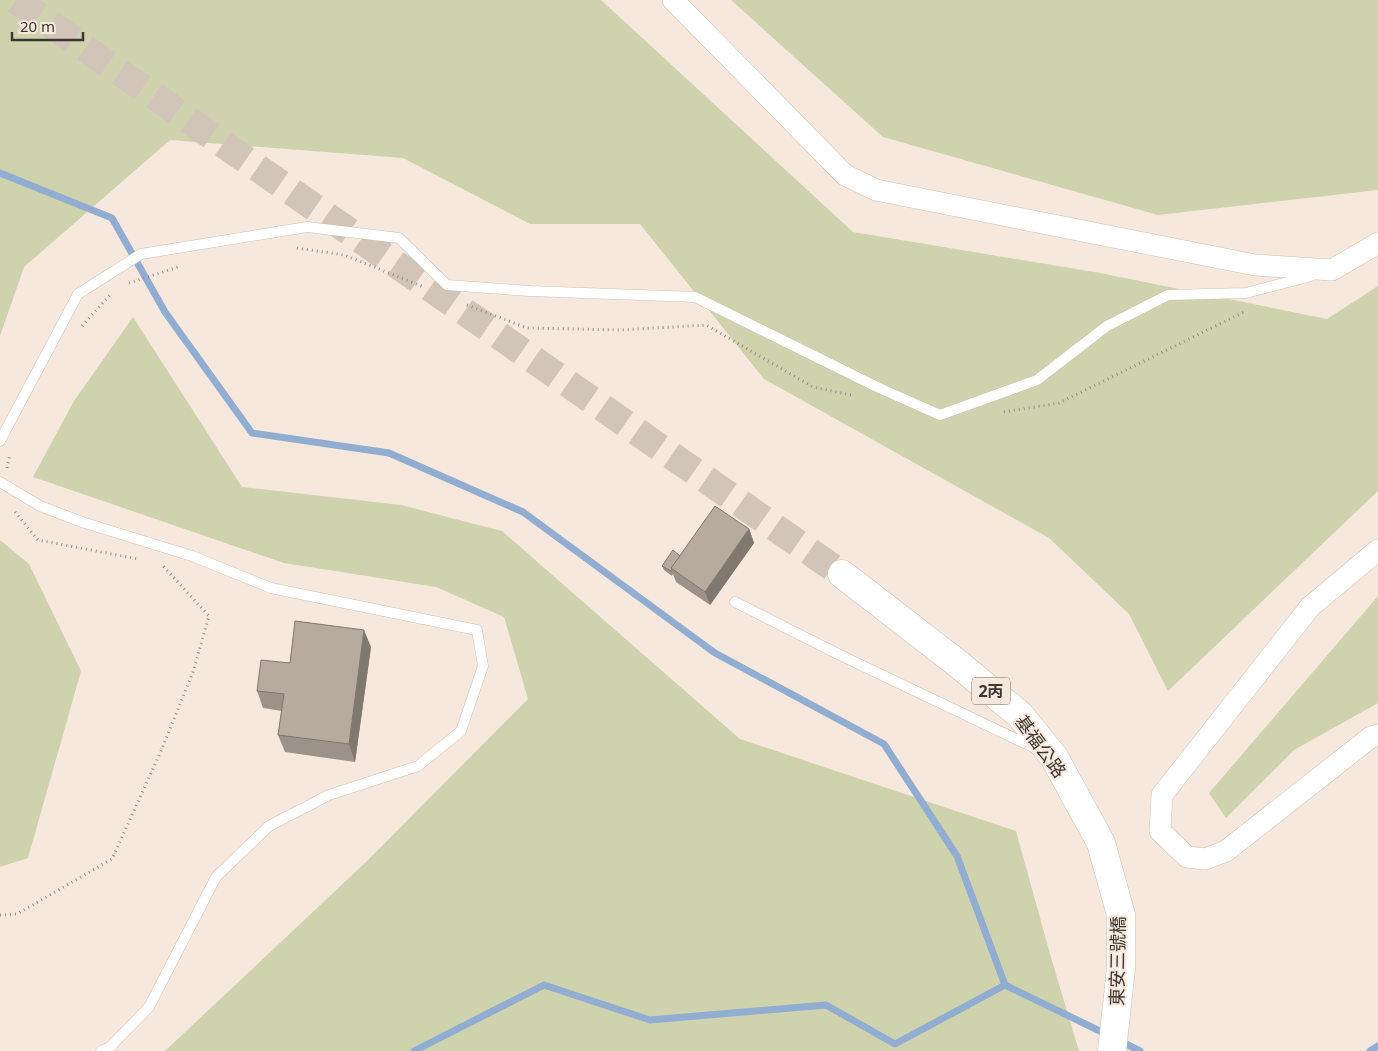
<svg xmlns="http://www.w3.org/2000/svg" width="1378" height="1051" viewBox="0 0 1378 1051" font-family="'Noto Sans','Noto Sans TC',sans-serif">
	<style>
		.green { fill: #ced3ae }
		.lines { fill: none; stroke-linecap: round; stroke-linejoin: round }
		.stream { stroke: #91add2; stroke-width: 7 }
		.primary-tunnel { stroke: #d1c5ba; stroke-width: 28; stroke-dasharray: 28 14; stroke-linecap: butt }
		.lane-casing { stroke: #cec1b5; stroke-width: 11 }
		.street-casing { stroke: #cec1b5; stroke-width: 22 }
		.primary-casing { stroke: #cec1b5; stroke-width: 29 }
		.path { stroke: #988e86; stroke-width: 3; stroke-dasharray: 1 4; stroke-linecap: butt }
		.lane { stroke: #fff; stroke-width: 10 }
		.street { stroke: #fff; stroke-width: 21 }
		.primary { stroke: #fff; stroke-width: 28 }
		.wall { fill: #9d9289 }
		.shaded-wall { fill: #80776f }
		.building { fill: #b7aa9f; stroke: #80776f }
		.labels { text-anchor: middle; dominant-baseline: central; stroke-width: 4; stroke-linejoin: round; paint-order: stroke }
		.shield { fill: #f6e8dc; stroke: #746c65; stroke-width: 1 }
		.shield-label { font-size: 16px; font-weight: bold; fill: #3c3732 }
		.street-label { font-size: 18px; fill: #3c3732; stroke: #f6e8dc }
	</style>
	<rect width="100%" height="100%" fill="#f6e8dc"/>
	<g class="green">
		<path d="M0,0H601L853,232L1100,273L1327,319L1378,286V491L1168,691L1129,614L1049,538L764,379L640,224H530L403,158L170,140L24,267L0,336Z"/>
		<path d="M731,0H1378V190L1158,215L883,137Z"/>
		<path d="M133,317L242,487L401,505L502,531L740,739L1016,831L1050,954L1079,1051H165L367,861L528,699L504,617L436,587L284,563L33,477L74,401Z"/>
		<path d="M0,540L29,564L81,671L28,858L0,867Z"/>
		<path d="M1378,596V703L1294,750L1226,818L1209,793Z"/>
	</g>
	<g class="lines">
		<g class="stream">
			<path d="M0,173L112,218L165,312L252,433L389,453L523,512L715,653L884,744L957,856L1005,985"/>
			<path d="M1120,1041L1140,1051"/>
			<path d="M414,1051L544,985L650,1020L826,1005L895,1044L1005,985L1108,1035"/>
			<path d="M1370,1051L1378,1046"/>
		</g>
		<path class="primary-tunnel" d="M16,0L842,574"/>
		<g class="lane-casing">
			<g id="lane">
				<path d="M0,441L78,294L141,254L307,227L399,238L447,285L530,291L695,297L877,387L940,415L1037,380L1107,326L1168,295L1246,293L1311,276"/>
				<path d="M0,482L40,506L85,523L192,556L271,588L477,630L483,666L461,731L418,766L329,795L269,826L216,877L149,1007L110,1047L101,1051"/>
				<path d="M735,602L842,656L1037,749"/>
			</g>
		</g>
		<g class="street-casing">
			<g id="street">
				<path d="M673,0L845,175L876,190L1255,265L1332,270L1378,243"/>
				<path d="M1378,550L1310,607L1162,795L1160,831L1187,857L1205,859L1226,851L1371,737L1378,735"/>
			</g>
		</g>
		<g class="primary-casing">
			<path id="primary" d="M842,574L957,663L1020,715L1054,757L1101,843L1121,915V968L1112,1051"/>
		</g>
		<g class="path">
			<path d="M297,248L344,255L424,287"/>
			<path d="M129,283L178,267"/>
			<path d="M467,305L527,328L621,330L706,325L813,387L851,395"/>
			<path d="M82,326L110,295"/>
			<path d="M1004,412L1059,403L1246,311"/>
			<path d="M7,468L10,454"/>
			<path d="M15,512L38,540L138,559"/>
			<path d="M0,915L17,914L112,859L161,751L193,672L209,616L163,566"/>
		</g>
		<use href="#lane" class="lane"/>
		<use href="#street" class="street"/>
		<use href="#primary" class="primary"/>
	</g>
	<g class="wall">
		<path d="M749,529L754,543L710,605L676,582L673,574L672,576L664,570L662,566L680,556Z"/>
		<path d="M371,647L355,762L285,752L278,735L282,711L263,708L257,691L290,663Z"/>
	</g>
	<g class="shaded-wall">
		<path d="M749,529L754,543L710,605L705,592Z"/>
		<path d="M364,630L371,647L355,762L349,744Z"/>
	</g>
	<g class="building">
		<path d="M715,506L749,529L705,592L671,568Z"/>
		<path d="M673,550L680,556L671,568L672,569L671,571L662,566Z"/>
		<path d="M295,621L364,630L349,744L278,735L284,694L257,691L261,660L290,663Z"/>
	</g>
	<g class="labels">
		<rect class="shield" x="972" y="677.5" width="38" height="27" rx="4"/>
		<g class="shield-label">
			<text x="991" y="691">2丙</text>
		</g>
		<g class="street-label">
			<text transform="translate(1041 746) rotate(54)">基福公路</text>
			<text transform="translate(1117 961) rotate(-89)">東安三號橋</text>
		</g>
	</g>
	<path d="M12 32v8h71v-8" fill="none" stroke="#3c3732" stroke-width="2.5"/>
	<text x="20" y="32" font-size="15" fill="#3c3732" stroke="#f6e8dc" stroke-width="4" paint-order="stroke">20 m</text>
</svg>
